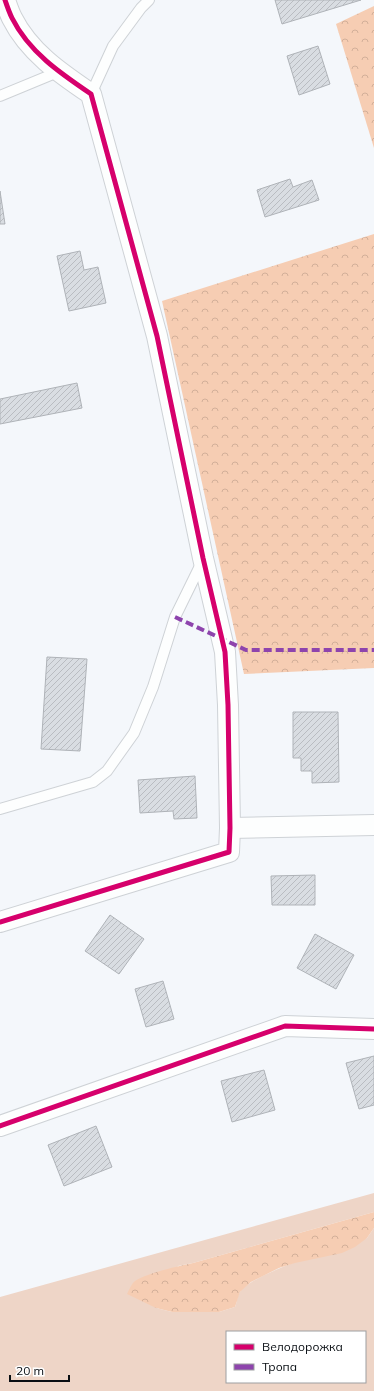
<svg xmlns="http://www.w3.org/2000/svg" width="374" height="1391" viewBox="0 0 374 1391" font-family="Mulish,sans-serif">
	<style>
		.grass { fill: #eed5c7; fill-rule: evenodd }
		.forest { fill: url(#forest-crowns) }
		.building { fill: url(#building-hatch); stroke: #afb3b8 }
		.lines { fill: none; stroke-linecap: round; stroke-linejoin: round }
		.service-casing { stroke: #ced2d6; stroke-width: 12 }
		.minor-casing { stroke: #ced2d6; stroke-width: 22 }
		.service { stroke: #fdfefe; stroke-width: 10 }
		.minor { stroke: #fdfefe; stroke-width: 20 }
		.quiet { stroke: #8e44ad; stroke-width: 4; stroke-dasharray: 8 4; stroke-linecap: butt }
		.cycleway-casing { stroke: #fff; stroke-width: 8 }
		.cycleway { stroke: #d6006c; stroke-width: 5 }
	</style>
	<defs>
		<pattern id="forest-crowns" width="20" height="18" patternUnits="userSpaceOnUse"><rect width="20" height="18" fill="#f6cdb3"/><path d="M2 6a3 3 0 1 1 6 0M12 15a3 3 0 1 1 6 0" fill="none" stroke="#d2af99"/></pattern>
		<pattern id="building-hatch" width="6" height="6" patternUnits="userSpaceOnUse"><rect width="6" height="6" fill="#d9dde2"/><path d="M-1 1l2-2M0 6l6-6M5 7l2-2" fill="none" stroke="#b9bcc1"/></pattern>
	</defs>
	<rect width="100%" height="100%" fill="#f4f7fb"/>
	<path class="grass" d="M374,1193V1212L193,1263L178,1266L156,1308L172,1312H219L235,1307C237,1303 237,1296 240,1292C252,1273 342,1246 367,1238L374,1228V1391H0V1297ZM227,1332H365V1382H227Z"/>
	<g class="forest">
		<path d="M374,6V148L336,24Z"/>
		<path d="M374,234V668L244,674L162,301Z"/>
		<path d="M374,1212V1228L367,1238L355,1247L342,1253L295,1263L279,1268L251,1282L240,1292L235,1307L219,1312H172L156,1308L127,1294C129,1290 132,1283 135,1281C147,1273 179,1266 193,1263Z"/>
	</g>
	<g class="building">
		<path d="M275,0H361L282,24Z"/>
		<path d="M318,46L330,84L299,95L287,56Z"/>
		<path d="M290,179L293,187L312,180L319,200L265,217L257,190Z"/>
		<path d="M0,191L5,224H0Z"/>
		<path d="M80,251L84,270L98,267L106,303L69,311L57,256Z"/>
		<path d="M77,383L82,408L0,424V399Z"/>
		<path d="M47,657L87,659L80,751L41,749Z"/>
		<path d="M293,712H338L339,782L312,783V771H301V758H293Z"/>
		<path d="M195,776L197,818L174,819L173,811L140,813L138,780Z"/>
		<path d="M315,875V905H272L271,876Z"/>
		<path d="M110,915L144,939L119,974L85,951Z"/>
		<path d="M315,934L354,955L336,989L297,968Z"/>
		<path d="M163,981L174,1019L146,1027L135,989Z"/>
		<path d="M374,1056V1105L359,1109L346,1063Z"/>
		<path d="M264,1070L275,1110L232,1122L221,1081Z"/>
		<path d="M96,1126L112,1167L64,1186L48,1145Z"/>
	</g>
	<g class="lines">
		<g class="service-casing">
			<g id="service">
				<path d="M91,94L113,46L141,8L149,0"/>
				<path d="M0,96L58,72"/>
				<path d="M0,809L93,782L107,771L134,733L153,687L175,617L202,562"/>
			</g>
		</g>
		<g class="minor-casing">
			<g id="minor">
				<path d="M230,828L374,825"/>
				<path d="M0,922L229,852L230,828L228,705L225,652L203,558L157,336L91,94C60,73 29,52 12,18C9,12 7,6 5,0"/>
				<path d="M0,1126L285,1026L374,1029"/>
			</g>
		</g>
		<use href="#service" class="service"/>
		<use href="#minor" class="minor"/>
		<path class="quiet" d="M175,617L246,650H374"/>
		<g class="cycleway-casing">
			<g id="cycleway">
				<path d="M0,922L229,852L230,828L228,705L225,652L203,558L157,336L91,94C60,73 29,52 12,18C9,12 7,6 5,0"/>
				<path d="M0,1126L285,1026L374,1029"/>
			</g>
		</g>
		<use href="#cycleway" class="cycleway"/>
	</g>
	<rect x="226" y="1331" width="140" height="52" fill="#ffffff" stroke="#9d9fa1"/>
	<rect x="234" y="1344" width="20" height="6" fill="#d6006c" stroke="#9d9fa1"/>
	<text x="262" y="1351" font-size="12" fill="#090e13">Велодорожка</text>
	<rect x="234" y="1364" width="20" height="6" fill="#8e44ad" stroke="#9d9fa1"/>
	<text x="262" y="1371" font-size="12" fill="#090e13">Тропа</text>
	<path d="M10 1375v6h59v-6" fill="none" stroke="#090e13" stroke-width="2"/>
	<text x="16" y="1375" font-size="12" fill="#090e13" stroke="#ffffff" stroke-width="3" paint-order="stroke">20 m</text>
</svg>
